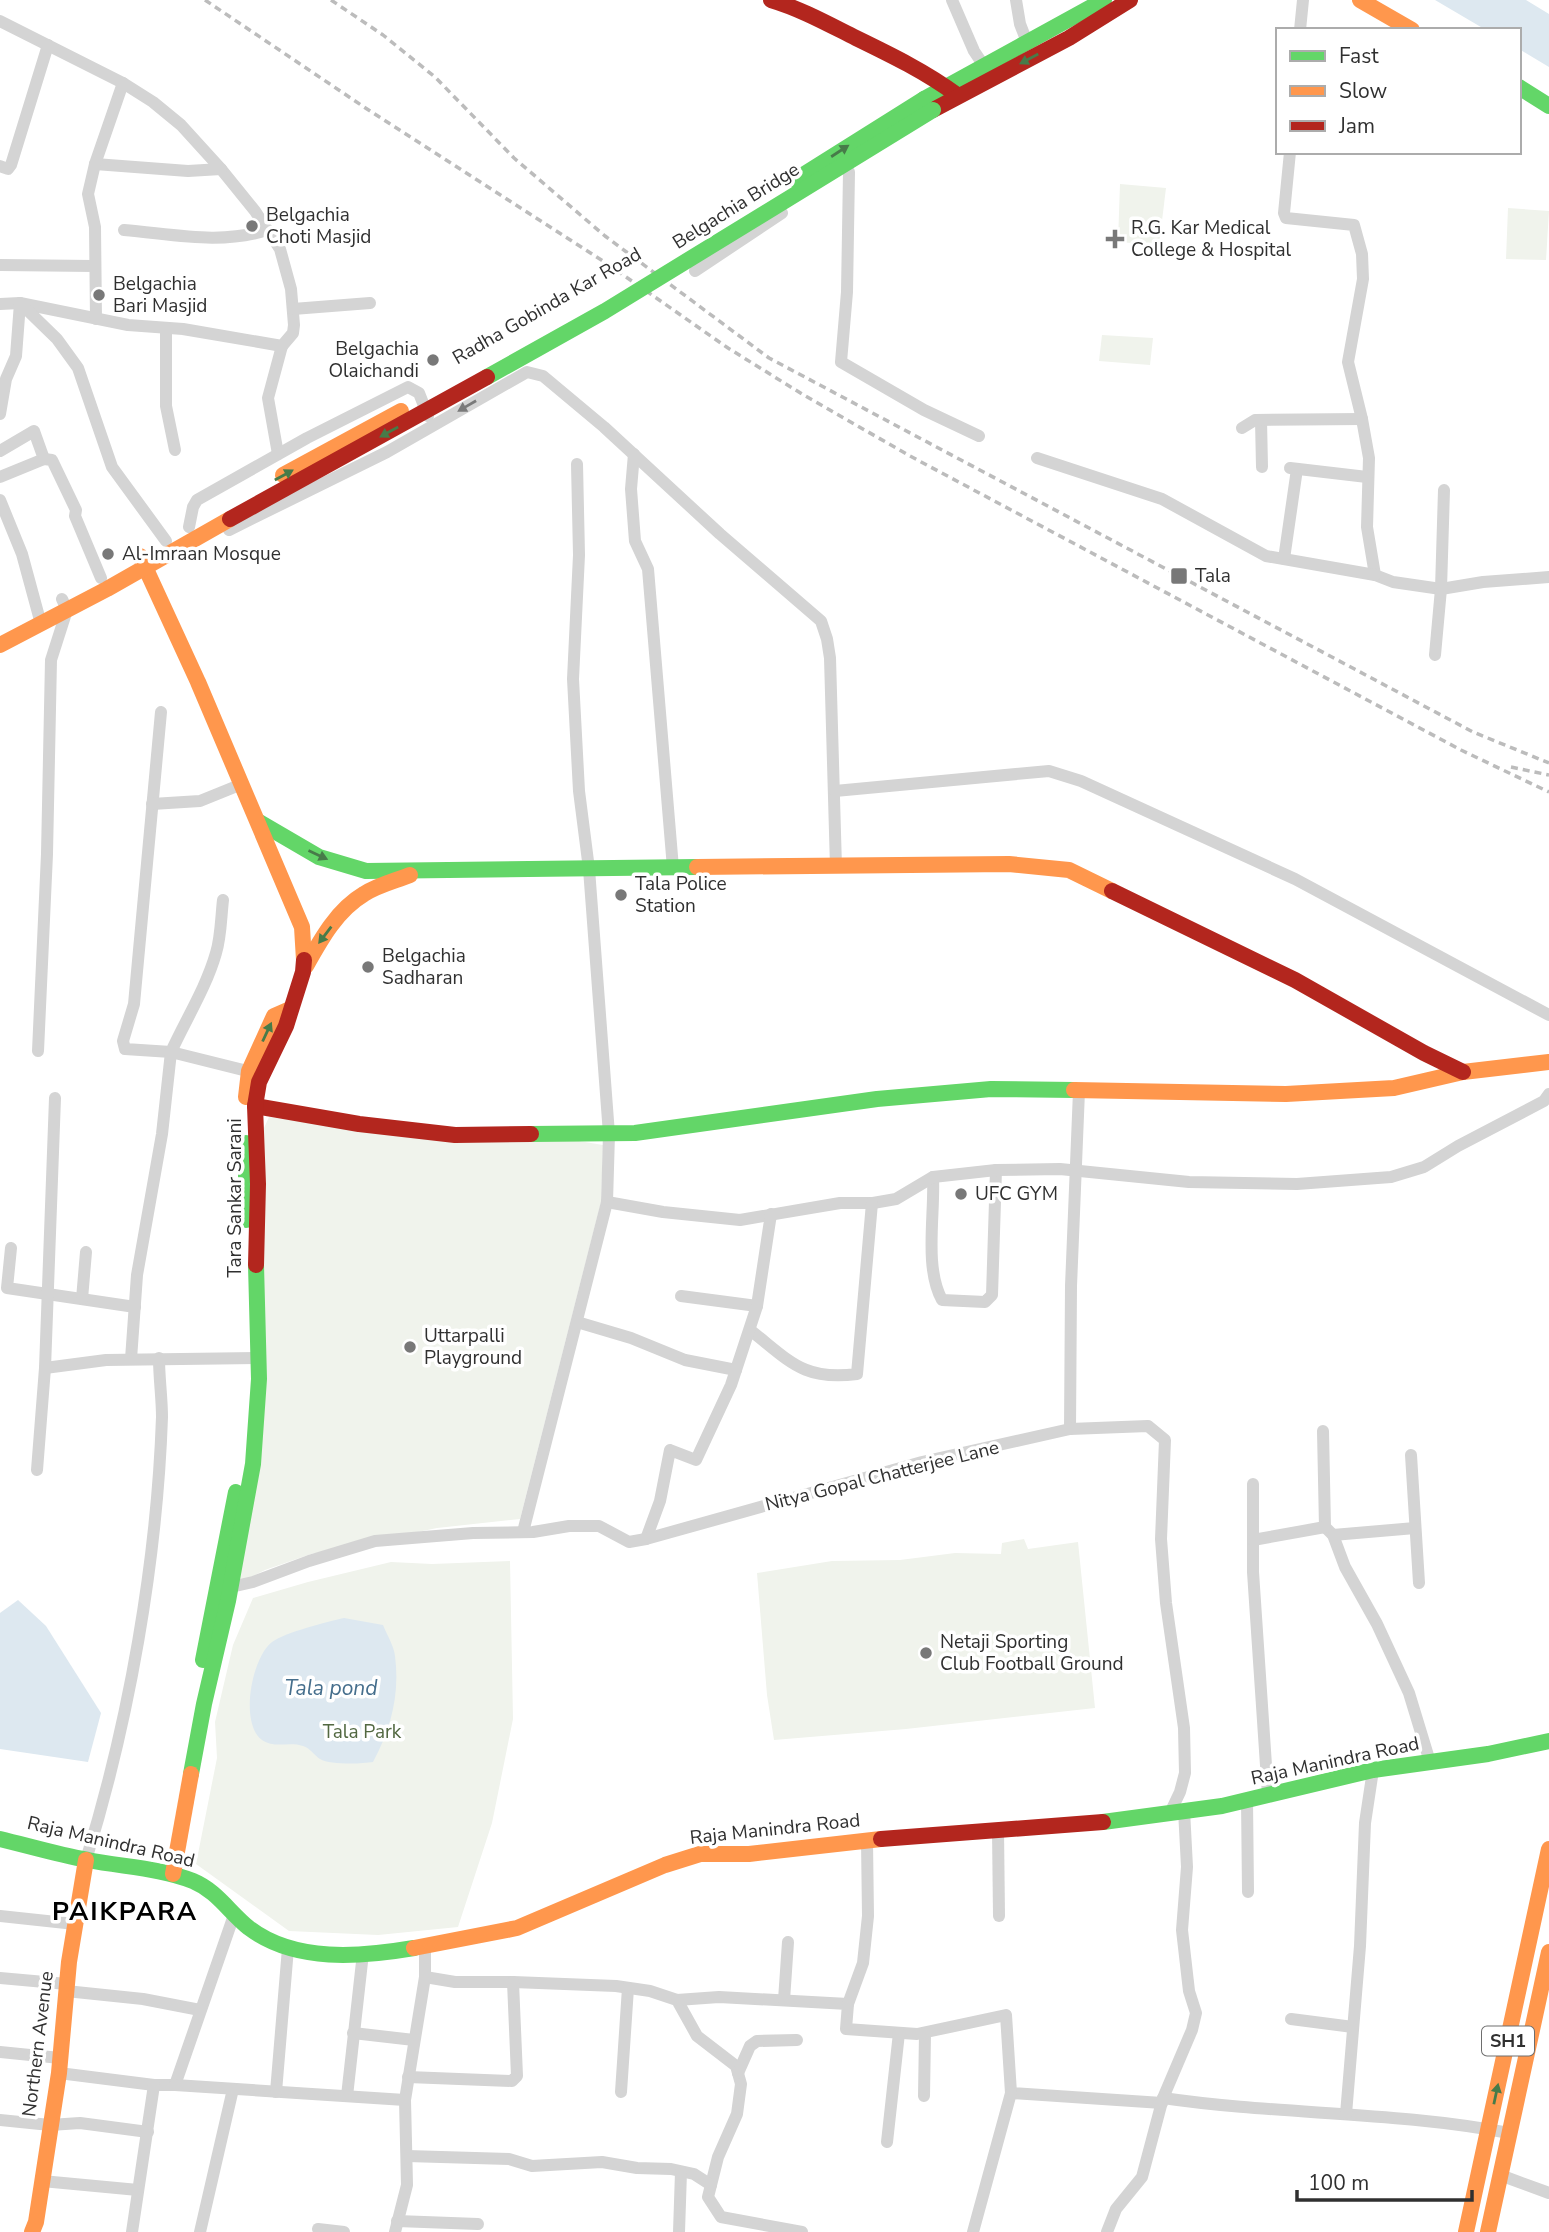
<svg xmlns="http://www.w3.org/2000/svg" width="1549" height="2232" viewBox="0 0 1549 2232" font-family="'Nunito Sans',sans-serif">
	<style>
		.green { fill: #f0f3ec }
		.water { fill: #dde8f0 }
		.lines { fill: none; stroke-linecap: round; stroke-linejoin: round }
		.street { stroke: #d4d4d4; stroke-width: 12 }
		.fast { stroke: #63d668; stroke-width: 16 }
		.slow { stroke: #ff974d; stroke-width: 16 }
		.jam { stroke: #b3261e; stroke-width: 16 }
		.rail { stroke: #bcbcbc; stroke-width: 3.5; stroke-dasharray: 7 5; stroke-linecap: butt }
		.fast-bridge { stroke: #63d668; stroke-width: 16 }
		.slow-bridge { stroke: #ff974d; stroke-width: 16 }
		.jam-bridge { stroke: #b3261e; stroke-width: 16 }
		.oneway { fill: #477b49 }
		.oneway2 { fill: #7a7a7a }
		.poi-dot { fill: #787878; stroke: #fff; stroke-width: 2.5 }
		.labels { text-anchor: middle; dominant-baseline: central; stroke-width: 7; stroke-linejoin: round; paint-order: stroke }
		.shield { fill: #fff; stroke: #6e6e6e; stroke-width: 2 }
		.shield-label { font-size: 18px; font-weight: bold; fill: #303030 }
		.street-label { font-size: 19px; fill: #303030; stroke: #fff }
		.poi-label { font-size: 19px; fill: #303030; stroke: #fff; text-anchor: start }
		.park-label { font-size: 19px; fill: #526841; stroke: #fff }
		.water-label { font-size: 21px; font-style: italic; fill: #456e8c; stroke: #fff }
		.district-label { font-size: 26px; font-weight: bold; letter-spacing: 2px; fill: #000; stroke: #fff }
	</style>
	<rect width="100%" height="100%" fill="#fff"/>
	<g class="green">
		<path d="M1120,184L1166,188L1159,245L1118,242Z"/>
		<path d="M1508,208L1549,211L1546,260L1506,259Z"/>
		<path d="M1102,335L1153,338L1150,365L1099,361Z"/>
		<path d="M269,1117L315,1123L573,1140L603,1145L601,1202L520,1519L437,1528L311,1554L265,1570L231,1587L251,1515L264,1128Z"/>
		<path d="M1024,1539L1028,1549L1078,1542L1095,1708L906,1729L774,1740L767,1695L757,1573L832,1561L900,1560L955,1553L1001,1554L1002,1543Z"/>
		<path d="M510,1561L513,1719L492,1823L458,1927L378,1935L289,1931L196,1864L217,1758L215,1722L233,1645L253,1598L308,1582L391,1562L432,1564Z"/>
	</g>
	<g class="water">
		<path d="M1435,0H1526L1549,14V67L1519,49V30H1486Z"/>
		<path d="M18,1600L46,1626L101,1713L88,1762L0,1749V1613Z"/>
		<path d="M344,1618L383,1625C387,1635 394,1646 395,1656C400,1694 391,1729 373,1762C361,1764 330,1765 320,1759C314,1755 310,1748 303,1746C289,1741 275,1749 262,1740C239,1723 252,1657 272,1642C286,1632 327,1622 344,1618Z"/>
	</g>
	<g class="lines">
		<g class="street">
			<path d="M952,0L974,51L984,66"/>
			<path d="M1016,0L1020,24L1027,42"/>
			<path d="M0,21L123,83L153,102L181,125L221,169L255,211L280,249L291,289L294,325L293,333L282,346L183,329L128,325L20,303L0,304"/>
			<path d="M1300,30L1303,0"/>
			<path d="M1290,152L1284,213L1286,218L1354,225L1362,254L1363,279L1348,362L1362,419L1369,458L1367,527L1375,575L1393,582L1441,589L1483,582L1549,577"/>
			<path d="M95,164L188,171L221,169"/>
			<path d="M0,166L8,169L11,165L48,45"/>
			<path d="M849,172L847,292L841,362L924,410L979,436"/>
			<path d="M124,230C173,234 220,245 267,230"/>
			<path d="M0,265L94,266"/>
			<path d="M695,271L782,213"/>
			<path d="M293,309L370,303"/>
			<path d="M96,319L95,227L88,194L95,164L123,83"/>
			<path d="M166,328V406L175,450"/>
			<path d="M0,414L6,379L16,356L20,303L57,339L78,368L112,467L166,541"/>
			<path d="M1261,420L1262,467"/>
			<path d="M1242,428L1255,420L1362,419"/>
			<path d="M0,451L34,431L44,459L0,477"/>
			<path d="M278,454L268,398L282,346"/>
			<path d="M634,454L631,489L635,541L648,569L673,868"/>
			<path d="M1037,458L1162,499L1266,556L1375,575"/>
			<path d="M44,459L52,460L76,510L75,516L101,578"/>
			<path d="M1290,468L1367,477"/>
			<path d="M0,500L22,554L41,624"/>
			<path d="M189,527L193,507L197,500L307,438L408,387L419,393L428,416"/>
			<path d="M229,530L387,452L527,372L543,376L604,427L720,534L821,621L827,639L830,658L836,867"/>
			<path d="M1284,559L1297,469"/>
			<path d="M1435,655L1441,589L1444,490"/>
			<path d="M161,712L134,1004L123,1041L125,1049L171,1052C186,1019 206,988 216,953C221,937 221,917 223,900"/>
			<path d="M835,791L1049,771L1081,781L1295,879L1549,1015"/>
			<path d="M152,804L200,801L242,784"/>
			<path d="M38,1051L47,854L51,660L67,610L62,599"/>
			<path d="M933,1177C935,1214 924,1267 942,1300L985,1302L992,1295L996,1170"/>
			<path d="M607,1202L663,1212L740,1220L840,1203H873L896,1199L933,1177L996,1170L1060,1169L1189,1182L1297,1184L1391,1177L1424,1167L1458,1146L1544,1101L1549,1094"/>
			<path d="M11,1248L7,1288L135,1307"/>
			<path d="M681,1296L757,1306"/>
			<path d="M82,1299L86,1252"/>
			<path d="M577,1322L631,1338L685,1360L736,1370"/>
			<path d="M750,1330C790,1361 803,1381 857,1374L872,1203"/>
			<path d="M131,1359L137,1275L162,1134L171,1052L255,1073"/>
			<path d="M45,1368L106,1360L258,1358"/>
			<path d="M1070,1429L1071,1286L1079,1091"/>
			<path d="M1323,1431L1325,1527L1333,1535L1345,1567L1377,1624L1409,1693L1430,1762"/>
			<path d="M1411,1455L1419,1583"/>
			<path d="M37,1470L45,1368L55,1098"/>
			<path d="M1253,1484V1572L1268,1795"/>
			<path d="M523,1532L607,1202L609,1134L589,869L579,791L573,679L579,555L577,464"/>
			<path d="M1333,1535L1415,1528"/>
			<path d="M646,1539L660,1501L670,1450L696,1460L731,1385L757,1306L771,1214"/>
			<path d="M1253,1540L1325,1527"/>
			<path d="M224,1584L231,1587L253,1582L309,1561L375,1541L473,1533L533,1532L569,1526H599L629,1542L646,1539L922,1462L1070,1429L1148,1426L1165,1440L1161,1539L1166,1603L1184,1728L1185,1773L1180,1792L1170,1813"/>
			<path d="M1247,1800L1248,1892"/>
			<path d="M998,1830L999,1916"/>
			<path d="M86,1860C129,1721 157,1562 162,1417C162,1398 159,1378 159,1358"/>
			<path d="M0,1916L75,1924"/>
			<path d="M425,1977L455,1982H513L616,1986L650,1991L677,2000L697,2036L736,2066L741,2084L737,2114L718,2157L708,2197L721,2217L802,2232"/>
			<path d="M0,1978L67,1984"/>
			<path d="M66,1991L143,1999L200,2010"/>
			<path d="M677,2000L719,1997L848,2004L846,2029L917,2034L1006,2015L1011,2093L1162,2103"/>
			<path d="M784,2000L788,1942"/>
			<path d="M848,2004L863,1963L868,1916L867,1841"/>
			<path d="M1291,2019L1353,2027"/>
			<path d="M353,2033L414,2040"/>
			<path d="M0,2052L60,2058"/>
			<path d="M59,2073L154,2085H175L234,1915"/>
			<path d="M738,2073L750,2046L757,2041L797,2040"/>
			<path d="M408,2077L512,2081L517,2076L513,1982"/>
			<path d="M175,2085L405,2100"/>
			<path d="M276,2092L288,1948"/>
			<path d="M621,2092L628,1988"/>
			<path d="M347,2096L363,1953"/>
			<path d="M924,2096L925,2033"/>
			<path d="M1163,2098C1278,2115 1395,2111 1509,2133"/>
			<path d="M1346,2114L1360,1946L1365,1823L1373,1770"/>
			<path d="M0,2120L50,2125L80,2123L148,2132"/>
			<path d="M887,2142L899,2033"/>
			<path d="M407,2156L509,2159L532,2166L602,2162L637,2168L671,2169L694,2174L711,2185"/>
			<path d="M1500,2175L1549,2193"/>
			<path d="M42,2181L138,2190"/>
			<path d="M397,2221L478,2224"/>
			<path d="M318,2229L344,2232"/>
			<path d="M132,2232L154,2085"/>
			<path d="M200,2232L233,2089"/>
			<path d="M395,2232L407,2185L405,2100L425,1977V1947"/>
			<path d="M679,2232L681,2172"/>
			<path d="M973,2232L1011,2093"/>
			<path d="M1107,2232L1116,2209L1142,2177L1163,2098L1192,2030L1196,2013L1189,1991L1182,1930L1187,1867L1184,1810"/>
		</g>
		<g class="fast">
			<path d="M1519,87L1549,106"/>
			<path d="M924,99L1104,0"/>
			<path d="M259,822L319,857L366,871L697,867"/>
			<path d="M531,1134L635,1133L877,1099L991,1089L1074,1090"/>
			<path d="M246,1143V1220"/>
			<path d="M203,1660L236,1492"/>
			<path d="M191,1774L204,1704L228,1601L253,1464L259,1379L256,1265"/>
			<path d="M1103,1822L1222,1806L1373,1770L1488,1754L1549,1741"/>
			<path d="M0,1839C29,1846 59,1855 88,1860C123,1867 160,1868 193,1881C217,1891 229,1912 249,1928C295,1963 361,1957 414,1948"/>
		</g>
		<g class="slow">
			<path d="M1360,0L1412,30"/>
			<path d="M140,556L198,682L302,927L304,960"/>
			<path d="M0,645L107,589L230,519"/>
			<path d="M697,867L1009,864L1069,870L1112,891"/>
			<path d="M306,966C321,939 337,910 364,894C378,885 395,881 410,875"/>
			<path d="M1074,1090L1286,1094L1394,1088L1463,1072L1549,1062"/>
			<path d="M246,1097L249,1071L274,1016L290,1009"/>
			<path d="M173,1874L191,1774"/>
			<path d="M414,1948L517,1928L665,1865L700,1854H749L881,1839"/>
			<path d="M32,2232L36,2222L59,2073L69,1962L86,1860"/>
			<path d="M1466,2232L1549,1849"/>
			<path d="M1488,2232L1549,1952"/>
		</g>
		<g class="jam">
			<path d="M771,0C801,9 828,24 856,38C891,55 926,72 957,95"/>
			<path d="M933,110L1069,38L1130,0"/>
			<path d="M1112,891L1295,980L1424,1053L1463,1072"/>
			<path d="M255,1106L359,1124L455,1135L531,1134"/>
			<path d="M256,1265L258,1184L255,1106L259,1082L286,1026L303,972L304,960"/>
			<path d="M881,1839L1103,1822"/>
		</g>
		<g class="rail">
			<path d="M205,0L367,109L606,263L728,348L802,394L910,456L1461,750L1549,792"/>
			<path d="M331,0L383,35L435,77L514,158L605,236L769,358L1473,732L1549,763"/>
			<path d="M1511,767L1549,775"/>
		</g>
		<g class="fast-bridge">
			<path d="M795,180L924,99"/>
			<path d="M487,377L605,311L933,110"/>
		</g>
		<path class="slow-bridge" d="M283,475L401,411"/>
		<path class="jam-bridge" d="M230,519L487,377"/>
	</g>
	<defs><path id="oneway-solid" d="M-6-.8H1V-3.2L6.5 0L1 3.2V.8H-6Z" transform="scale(1.75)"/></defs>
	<g class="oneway">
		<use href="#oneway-solid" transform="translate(1029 59) rotate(152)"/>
		<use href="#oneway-solid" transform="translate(840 151) rotate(-33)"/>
		<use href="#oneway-solid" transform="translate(389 432) rotate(151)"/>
		<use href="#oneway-solid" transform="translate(284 475) rotate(-29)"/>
		<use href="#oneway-solid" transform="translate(318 855) rotate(25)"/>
		<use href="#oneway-solid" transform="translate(325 935) rotate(127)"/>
		<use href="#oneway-solid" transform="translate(267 1032) rotate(-65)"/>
		<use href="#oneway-solid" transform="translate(1496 2094) rotate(-78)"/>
	</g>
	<use class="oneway2" href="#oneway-solid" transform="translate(467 406) rotate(150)"/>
	<g class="poi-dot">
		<circle cx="252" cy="226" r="7"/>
		<path d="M1111.5 228.5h7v7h7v7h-7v7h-7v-7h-7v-7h7z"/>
		<circle cx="99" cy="295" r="7"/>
		<circle cx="433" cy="360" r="7"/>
		<circle cx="108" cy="554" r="7"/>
		<rect x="1170" y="567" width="18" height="18" rx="3.5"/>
		<circle cx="621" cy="895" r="7"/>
		<circle cx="368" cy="967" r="7"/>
		<circle cx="961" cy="1194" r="7"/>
		<circle cx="410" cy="1347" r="7"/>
		<circle cx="926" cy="1653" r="7"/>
	</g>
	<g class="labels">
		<rect class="shield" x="1482" y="2026.5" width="52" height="29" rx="5"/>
		<g class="shield-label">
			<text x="1508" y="2041">SH1</text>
		</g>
		<g class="street-label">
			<text transform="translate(736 206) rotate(-32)">Belgachia Bridge</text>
			<text transform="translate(547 306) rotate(-30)">Radha Gobinda Kar Road</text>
			<text transform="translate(235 1198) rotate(-90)">Tara Sankar Sarani</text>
			<text transform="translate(882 1476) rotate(-14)">Nitya Gopal Chatterjee Lane</text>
			<text transform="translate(1335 1761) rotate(-12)">Raja Manindra Road</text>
			<text transform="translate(775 1829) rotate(-6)">Raja Manindra Road</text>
			<text transform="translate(111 1842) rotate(13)">Raja Manindra Road</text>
			<text transform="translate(38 2044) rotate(-83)">Northern Avenue</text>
		</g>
		<g class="poi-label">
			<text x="266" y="215">Belgachia<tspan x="266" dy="22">Choti Masjid</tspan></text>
			<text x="1131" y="228">R.G. Kar Medical<tspan x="1131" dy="22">College &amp; Hospital</tspan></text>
			<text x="113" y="284">Belgachia<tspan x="113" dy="22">Bari Masjid</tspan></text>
			<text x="419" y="349" text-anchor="end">Belgachia<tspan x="419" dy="22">Olaichandi</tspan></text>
			<text x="122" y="554">Al-Imraan Mosque</text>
			<text x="1195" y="576">Tala</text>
			<text x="635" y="884">Tala Police<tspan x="635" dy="22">Station</tspan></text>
			<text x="382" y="956">Belgachia<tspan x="382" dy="22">Sadharan</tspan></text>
			<text x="975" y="1194">UFC GYM</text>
			<text x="424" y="1336">Uttarpalli<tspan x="424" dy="22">Playground</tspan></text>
			<text x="940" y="1642">Netaji Sporting<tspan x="940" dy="22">Club Football Ground</tspan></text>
		</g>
		<g class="park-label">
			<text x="362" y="1732">Tala Park</text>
		</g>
		<g class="water-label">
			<text x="331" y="1688">Tala pond</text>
		</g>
		<g class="district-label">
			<text x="125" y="1911">PAIKPARA</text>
		</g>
	</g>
	<rect x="1276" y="28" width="245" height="126" fill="#ffffff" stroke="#acacac" stroke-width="2"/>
	<rect x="1290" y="51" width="35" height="10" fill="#63d668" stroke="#acacac" stroke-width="2"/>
	<text x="1339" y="63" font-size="21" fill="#303030">Fast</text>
	<rect x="1290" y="86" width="35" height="10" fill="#ff974d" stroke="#acacac" stroke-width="2"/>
	<text x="1339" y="98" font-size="21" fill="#303030">Slow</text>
	<rect x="1290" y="121" width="35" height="10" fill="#b3261e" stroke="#acacac" stroke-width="2"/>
	<text x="1339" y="133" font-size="21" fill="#303030">Jam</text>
	<path d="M1297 2190v10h175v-10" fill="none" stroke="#303030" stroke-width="3.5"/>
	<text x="1308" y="2190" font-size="21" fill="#303030" stroke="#ffffff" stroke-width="5" paint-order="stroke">100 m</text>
</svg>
